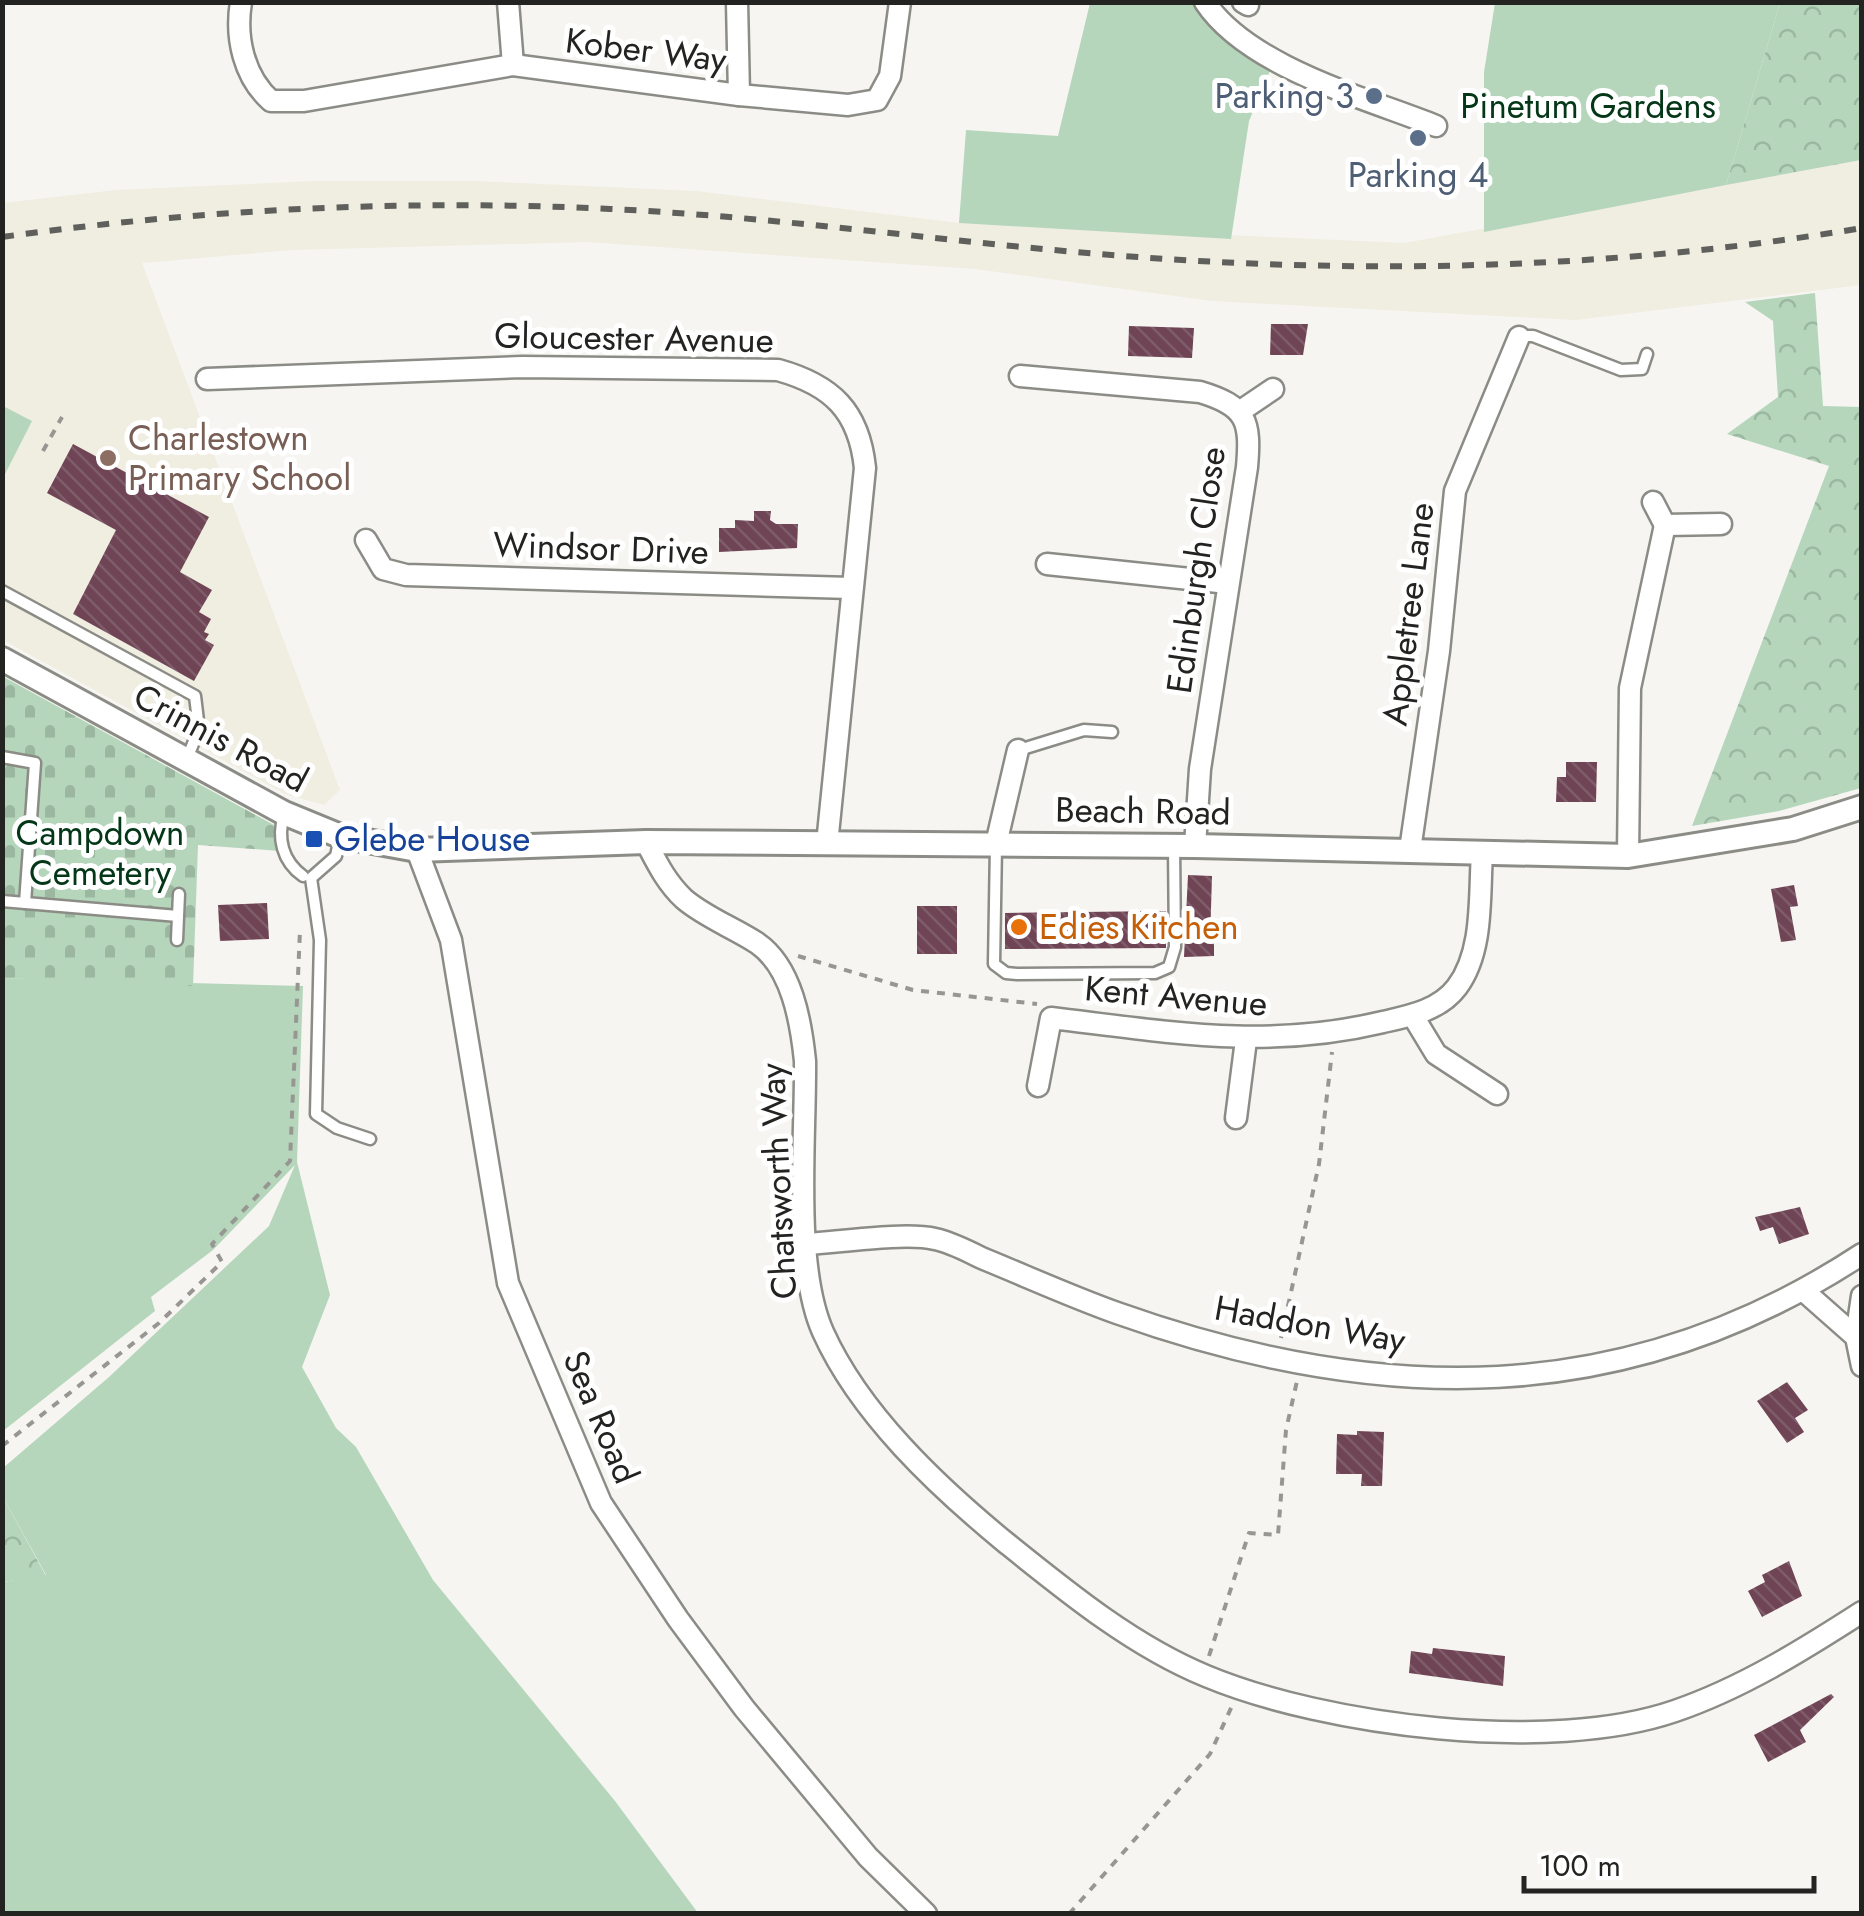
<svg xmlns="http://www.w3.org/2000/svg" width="1864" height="1916" viewBox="0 0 1864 1916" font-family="Jost,sans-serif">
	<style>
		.built { fill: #f0ede1 }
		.green { fill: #b5d6bb }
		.forest { fill: url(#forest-crowns) }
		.cemetery { fill: url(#cemetery-stones) }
		.building { fill: url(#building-back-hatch) }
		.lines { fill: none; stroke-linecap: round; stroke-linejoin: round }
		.service-casing { stroke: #8c8c87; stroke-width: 15 }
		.minor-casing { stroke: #8c8c87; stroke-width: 25 }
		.tertiary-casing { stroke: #8c8c87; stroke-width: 28 }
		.path { stroke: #979693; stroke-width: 4; stroke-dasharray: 8 8; stroke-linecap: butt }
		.service { stroke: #fff; stroke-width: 10 }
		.minor { stroke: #fff; stroke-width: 20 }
		.tertiary { stroke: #fff; stroke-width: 22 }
		.rail { stroke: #5f5f5c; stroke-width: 6; stroke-dasharray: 12 12; stroke-linecap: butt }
		.service-dot { fill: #5c6f8a; stroke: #fff; stroke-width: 4 }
		.education-dot { fill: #8d6e63; stroke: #fff; stroke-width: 4 }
		.transit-dot { fill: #1a4fb4; stroke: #fff; stroke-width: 4 }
		.food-dot { fill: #e8710a; stroke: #fff; stroke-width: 4 }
		.labels { text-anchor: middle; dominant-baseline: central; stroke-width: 10; stroke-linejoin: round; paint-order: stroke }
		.street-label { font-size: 35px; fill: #232321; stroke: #fff }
		.service-label { font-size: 35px; fill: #4e5e75; stroke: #fff; text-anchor: end }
		.park-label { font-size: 35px; fill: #043717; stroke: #fff }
		.education-label { font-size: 35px; fill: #785e54; stroke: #fff; text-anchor: start }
		.transit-label { font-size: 35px; fill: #164399; stroke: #fff; text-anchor: start }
		.food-label { font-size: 35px; fill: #c56008; stroke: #fff; text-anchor: start }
	</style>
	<defs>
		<pattern id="forest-crowns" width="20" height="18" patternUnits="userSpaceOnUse" patternTransform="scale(2.5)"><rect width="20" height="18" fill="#b5d6bb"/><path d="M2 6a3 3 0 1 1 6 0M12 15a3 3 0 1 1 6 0" fill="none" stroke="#9bb7a0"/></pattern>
		<pattern id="cemetery-stones" width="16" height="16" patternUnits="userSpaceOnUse" patternTransform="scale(2.5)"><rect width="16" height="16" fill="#b5d6bb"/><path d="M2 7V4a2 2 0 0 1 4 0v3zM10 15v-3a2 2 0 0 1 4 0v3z" fill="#9bb7a0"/></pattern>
		<pattern id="building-back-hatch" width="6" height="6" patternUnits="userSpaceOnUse" patternTransform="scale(2.5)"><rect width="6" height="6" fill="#6f4455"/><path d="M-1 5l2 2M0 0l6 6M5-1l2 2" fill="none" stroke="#7f5c6a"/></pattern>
	</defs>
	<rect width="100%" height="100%" fill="#f6f5f1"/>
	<path class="built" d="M1861,160V285L1576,320L1212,301L975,269L587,242L293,250L142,263L340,790L324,805L285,794L3,640V203L116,190L314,181H475L696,191L959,223L1404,243Z"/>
	<g class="green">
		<path d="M1090,3H1190L1272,66L1249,121L1231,239L959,223L966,130L1058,136Z"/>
		<path d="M1495,3H1780L1726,185L1484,232V72Z"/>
		<path d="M3,406L32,421L3,478Z"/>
		<path d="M3,978L303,986L297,1162L330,1295L302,1367L336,1428L356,1447L433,1580L615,1801L698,1913H3V1582L46,1575L3,1497V1468L109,1377L269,1226L295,1165L213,1250L151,1297L155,1311L3,1431Z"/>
	</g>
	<g class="forest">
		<path d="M1780,3H1861V160L1726,185Z"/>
		<path d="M1815,293L1823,406L1861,407V788L1779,811L1692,826L1829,466L1727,434L1778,397L1773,321L1745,302Z"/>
		<path d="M2,1497H3L46,1576L3,1582Z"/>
	</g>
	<path class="cemetery" d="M2,676L274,825L280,851L198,845L193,986L3,978Z"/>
	<g class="building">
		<path d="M1271,324H1308L1303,355H1270Z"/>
		<path d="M1129,326L1194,328L1192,358L1128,356Z"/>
		<path d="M73,444L209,517L180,572L212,590L199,612L211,619L204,632L209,634L205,640L214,645L194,681L73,614L116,530L47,493Z"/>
		<path d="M754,511H771L770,520L776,524H798L797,548L719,552V528H735V520L754,521Z"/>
		<path d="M1566,762H1597L1596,802H1556L1557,777H1566Z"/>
		<path d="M1188,875L1212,876L1210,941H1214V956L1184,957Z"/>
		<path d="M1794,885L1798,906L1790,907L1796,940L1781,942L1771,889Z"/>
		<path d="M267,903L269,939L220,941L218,905Z"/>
		<rect x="917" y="906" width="40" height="48"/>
		<path d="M1166,911V948L1005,949V913Z"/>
		<path d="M1800,1207L1809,1234L1779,1244L1773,1227L1760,1231L1755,1217Z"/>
		<path d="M1787,1382L1808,1410L1795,1418L1804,1432L1787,1443L1757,1401Z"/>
		<path d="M1357,1431L1384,1432L1382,1486H1361L1362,1474H1336L1337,1434L1357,1435Z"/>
		<path d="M1789,1561L1802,1596L1762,1617L1748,1591L1765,1582L1762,1575Z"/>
		<path d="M1433,1648L1505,1656L1503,1686L1409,1673L1411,1651L1432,1654Z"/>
		<path d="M1831,1694L1834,1697L1800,1730L1806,1742L1768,1762L1754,1735Z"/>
	</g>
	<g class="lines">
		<g class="service-casing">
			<g id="service">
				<path d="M1520,336H1533L1621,370L1642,369L1647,354"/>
				<path d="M2,591L195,696L199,729L186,761"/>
				<path d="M1019,750L1084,730L1112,732"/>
				<path d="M2,757L35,763L25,903"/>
				<path d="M284,814C277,838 282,861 303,876"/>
				<path d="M340,837L336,856L311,878L320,940L316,1114L337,1128L370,1139"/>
				<path d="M996,845L994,964L1006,973L1017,974L1155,973L1169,967L1175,947L1174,846"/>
				<path d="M2,901L178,916L177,940"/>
				<path d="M178,916L179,894"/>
			</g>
		</g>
		<g class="minor-casing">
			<g id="minor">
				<path d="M241,2C235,38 244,77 271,101H304L513,65L739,95L737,2"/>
				<path d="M508,2L513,65"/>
				<path d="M1205,2C1248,67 1366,98 1436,126"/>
				<path d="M1243,2L1248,5"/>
				<path d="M739,95L848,105L877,100L890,76L900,2"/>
				<path d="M1020,376L1200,392C1247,406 1251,421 1247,467L1200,769L1195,846"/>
				<path d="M207,379L522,367L778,370C832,385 859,411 865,468L827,844"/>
				<path d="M1239,412L1273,389"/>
				<path d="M1653,502L1665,525"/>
				<path d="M1665,525L1721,524"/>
				<path d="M366,540L383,569L406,575L851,588"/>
				<path d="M1047,564L1228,583"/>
				<path d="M646,842C657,863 666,882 684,899C705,917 734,928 757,943C792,967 801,1022 805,1061C806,1136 793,1265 823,1332C860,1414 937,1486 1005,1542C1067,1592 1133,1646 1206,1676C1326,1726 1550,1754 1675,1711C1742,1688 1803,1650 1862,1612"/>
				<path d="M996,844L1018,750"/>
				<path d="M417,850L451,940L508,1283L601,1503L678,1619L744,1708L868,1857L926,1914"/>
				<path d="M1410,850L1439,651L1455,491L1519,337"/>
				<path d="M1628,856L1630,688L1665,525"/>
				<path d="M1413,1016L1436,1054L1497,1094"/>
				<path d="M1038,1086L1051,1018C1169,1032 1266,1050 1383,1022C1410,1016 1440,1010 1457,987C1484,951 1479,896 1482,854"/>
				<path d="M1236,1118L1246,1040"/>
				<path d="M807,1244C840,1242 906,1232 935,1239C951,1242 969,1252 984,1259C1028,1277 1072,1297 1117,1313C1378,1406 1625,1410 1862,1254"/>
				<path d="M1805,1292L1856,1337L1862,1366"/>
				<path d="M1856,1337L1862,1296"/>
			</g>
		</g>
		<g class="tertiary-casing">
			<path id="tertiary" d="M2,659L284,813L340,836L417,850L646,842L1195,846L1628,856L1793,829L1862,807"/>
		</g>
		<g class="path">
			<path d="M43,451L62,417"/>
			<path d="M798,956L913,990L1037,1004"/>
			<path d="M1281,1338L1319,1164L1332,1052"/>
			<path d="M2,1446L159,1323L222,1262L212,1244L290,1161L300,930H303"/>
			<path d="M1209,1656L1249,1533L1278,1535L1286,1430L1297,1381"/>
			<path d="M1069,1914L1210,1754L1232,1706"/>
		</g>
		<use href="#service" class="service"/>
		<use href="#minor" class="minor"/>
		<use href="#tertiary" class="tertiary"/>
		<path class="rail" d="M2,237C203,209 408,199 610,209C782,217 952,243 1124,256C1371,275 1617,269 1862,228"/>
	</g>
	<g class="service-dot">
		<circle cx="1374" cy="96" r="10"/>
		<circle cx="1418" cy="138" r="10"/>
	</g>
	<circle class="education-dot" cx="108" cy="458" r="10"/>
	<rect class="transit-dot" x="304" y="829" width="20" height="20" rx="5"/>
	<circle class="food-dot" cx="1019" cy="927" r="10"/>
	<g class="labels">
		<g class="street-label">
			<text transform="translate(646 50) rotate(7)">Kober Way</text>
			<text transform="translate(634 338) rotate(1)">Gloucester Avenue</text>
			<text transform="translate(601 548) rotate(2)">Windsor Drive</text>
			<text transform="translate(1196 570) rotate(-82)">Edinburgh Close</text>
			<text transform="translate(1408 614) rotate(-83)">Appletree Lane</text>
			<text transform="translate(221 738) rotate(28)">Crinnis Road</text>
			<text transform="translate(1143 811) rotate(1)">Beach Road</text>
			<text transform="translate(1176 996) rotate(5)">Kent Avenue</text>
			<text transform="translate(778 1181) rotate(-93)">Chatsworth Way</text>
			<text transform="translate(1310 1324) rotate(10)">Haddon Way</text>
			<text transform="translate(601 1417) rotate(67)">Sea Road</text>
		</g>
		<g class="service-label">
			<text x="1354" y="96">Parking 3</text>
			<text x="1418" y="175" text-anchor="middle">Parking 4</text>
		</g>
		<g class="park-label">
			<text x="1588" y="106">Pinetum Gardens</text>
			<text x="100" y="833">Campdown<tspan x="100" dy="40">Cemetery</tspan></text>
		</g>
		<g class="education-label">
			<text x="128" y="438">Charlestown<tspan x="128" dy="40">Primary School</tspan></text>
		</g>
		<g class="transit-label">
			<text x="334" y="839">Glebe House</text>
		</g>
		<g class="food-label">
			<text x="1039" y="927">Edies Kitchen</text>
		</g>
	</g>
	<rect width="1864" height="1916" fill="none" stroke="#232321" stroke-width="10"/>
	<path d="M1524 1876v15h290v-15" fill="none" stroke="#232321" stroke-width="5"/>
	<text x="1539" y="1876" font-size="30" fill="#232321" stroke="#ffffff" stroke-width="8" paint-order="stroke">100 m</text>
</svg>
